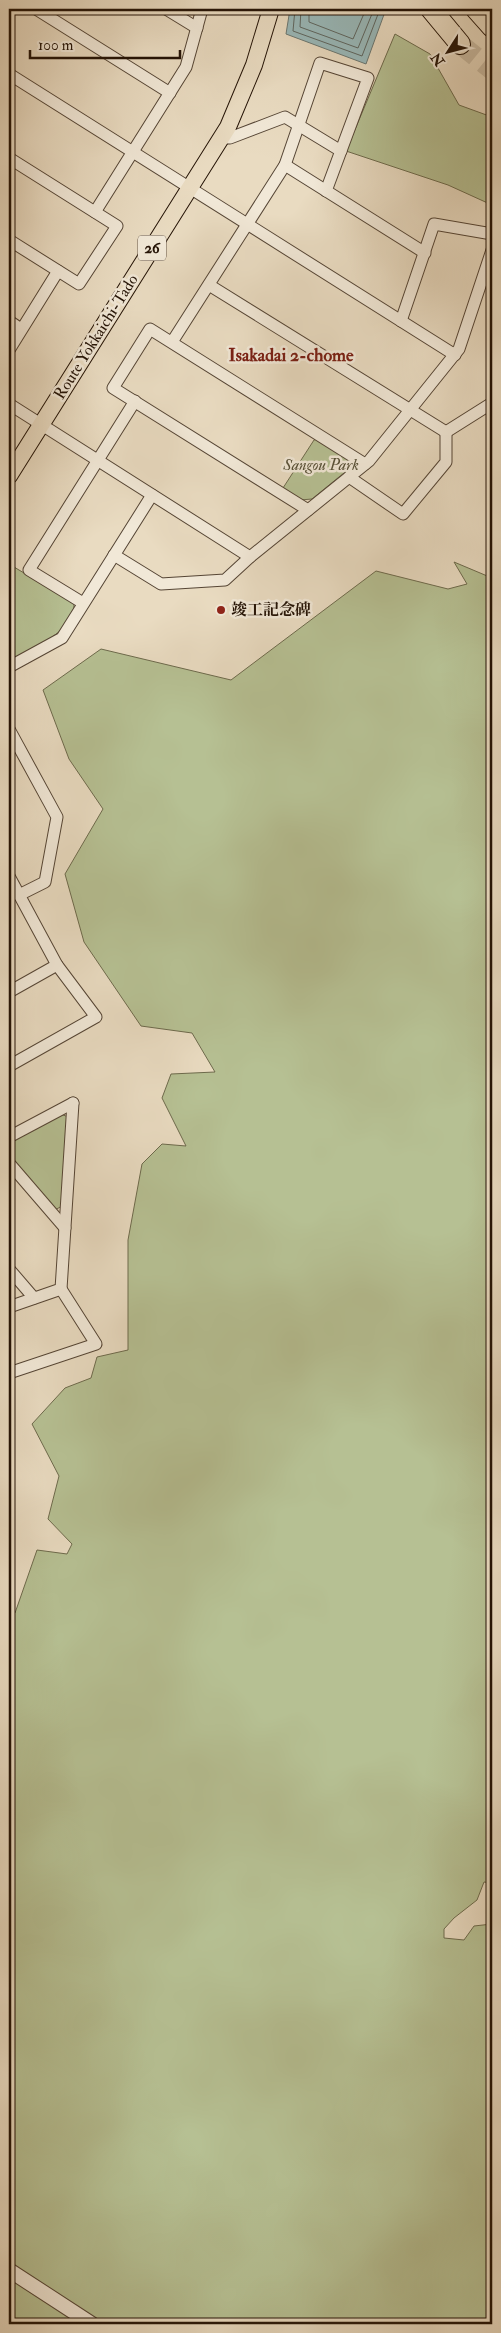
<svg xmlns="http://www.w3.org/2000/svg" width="501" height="2333" viewBox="0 0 501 2333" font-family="'IM FELL Double Pica','Noto Serif JP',serif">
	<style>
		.green { fill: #b6c093; stroke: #6d6a4c }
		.water { fill: #99b9ba; stroke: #6a7772 }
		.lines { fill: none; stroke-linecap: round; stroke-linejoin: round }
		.shore { stroke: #5e6660; stroke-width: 1 }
		.motorway-tunnel { stroke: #cbbda5; stroke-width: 20; stroke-dasharray: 20 10; stroke-linecap: butt }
		.minor-casing { stroke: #554535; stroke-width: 13 }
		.tertiary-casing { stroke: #554535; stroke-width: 16 }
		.primary-casing { stroke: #241306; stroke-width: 18 }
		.motorway-casing { stroke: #241306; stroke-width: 22 }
		.minor { stroke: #f1e8d7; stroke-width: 11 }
		.tertiary { stroke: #f1e8d7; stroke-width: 14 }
		.primary { stroke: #e9dbc1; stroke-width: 16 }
		.motorway { stroke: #e9dbc1; stroke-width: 20 }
		.poi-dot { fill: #8f2418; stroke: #f1e8d7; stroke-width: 2 }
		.labels { text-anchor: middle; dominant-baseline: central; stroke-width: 5; stroke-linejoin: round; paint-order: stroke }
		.shield { fill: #f1e8d7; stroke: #625345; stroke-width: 1 }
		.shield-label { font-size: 15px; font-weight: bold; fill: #241306 }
		.street-label { font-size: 16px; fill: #241306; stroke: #f1e8d7 }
		.park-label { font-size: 16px; font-style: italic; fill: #575037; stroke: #f1e8d7 }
		.poi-label { font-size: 16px; font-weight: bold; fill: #241306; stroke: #f1e8d7; text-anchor: start }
		.neighbourhood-label { font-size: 18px; font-weight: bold; fill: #7a1f14; stroke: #f1e8d7 }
	</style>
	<rect width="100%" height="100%" fill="#e9dbc1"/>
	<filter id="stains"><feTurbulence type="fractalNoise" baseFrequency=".004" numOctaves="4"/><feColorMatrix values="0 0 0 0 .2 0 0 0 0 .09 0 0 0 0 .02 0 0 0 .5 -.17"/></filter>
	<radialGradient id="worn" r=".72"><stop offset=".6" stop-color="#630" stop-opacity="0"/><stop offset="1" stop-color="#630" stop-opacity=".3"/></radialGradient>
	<g class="green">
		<path d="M395,34L430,54L459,105L492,117V205L448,185L346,151Z"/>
		<path d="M317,439L351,461L350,468L312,499L300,500L283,488L314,440Z"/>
		<path d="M454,562L492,578V1883L484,1882L477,1900L454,1918L444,1929V1938L464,1940L474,1926L492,1924V2324H9V1614L15,1613L37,1550L67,1554L72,1544L48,1519L59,1476L32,1424L65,1388L91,1378L97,1357L128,1350V1240L142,1164L162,1144L186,1146L162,1098L171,1074L215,1072L192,1033L141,1026L84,942L65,874L103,809L69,759L43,690L101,649L231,680L376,571L448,589L467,584Z"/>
		<path d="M9,564L74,603C76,632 30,649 9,661Z"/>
		<path d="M61,1114L68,1117L62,1206L55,1210L9,1155V1142Z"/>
	</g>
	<path class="water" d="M290,9H386L366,64L286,34Z"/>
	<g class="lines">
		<g class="shore">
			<path d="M295,9L293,31L362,56L380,9"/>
			<path d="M301,9L300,27L358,48L374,9"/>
			<path d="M309,9V22L353,39L366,9"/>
		</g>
		<path class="motorway-tunnel" d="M460,44L492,70"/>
		<g class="minor-casing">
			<g id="minor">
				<path d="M36,9L170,93"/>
				<path d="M166,9L197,28"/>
				<path d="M9,74L455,355"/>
				<path d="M221,138H230L285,117L341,151"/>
				<path d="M9,158L117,226L79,284L9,240"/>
				<path d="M285,165L425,253"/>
				<path d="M95,212L186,67L202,9"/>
				<path d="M209,285L446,432"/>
				<path d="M9,321L21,329"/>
				<path d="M401,321L434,224L492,234"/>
				<path d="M172,342L285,165L320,63L368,78L326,191"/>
				<path d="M9,350L58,271"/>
				<path d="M9,404L250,557"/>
				<path d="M446,432L492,403"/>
				<path d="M349,477L403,514L446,462V432"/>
				<path d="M308,510L113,388L150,329L365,464"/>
				<path d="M114,555L161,584L225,580L250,557L369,461L459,349L492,250"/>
				<path d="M83,603L29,570L135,401"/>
				<path d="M9,667L62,638L152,495"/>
				<path d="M9,729L57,817L45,882L19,895"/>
				<path d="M9,876L57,965L96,1017L9,1066"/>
				<path d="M9,992L57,965"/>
				<path d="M9,1137L73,1103"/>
				<path d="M9,1163L65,1228"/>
				<path d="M9,1269L34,1298"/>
				<path d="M9,1307L61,1289L73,1103"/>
				<path d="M9,1373L96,1344L61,1289"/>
			</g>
		</g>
		<g class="tertiary-casing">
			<path id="tertiary" d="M9,2270L92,2324"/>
		</g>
		<g class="primary-casing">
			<path id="primary" d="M9,476L228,127L254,65L271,9"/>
		</g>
		<g class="motorway-casing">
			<g id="motorway">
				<path d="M431,9L460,44"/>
				<path d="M476,9L492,27"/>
			</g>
		</g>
		<use href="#minor" class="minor"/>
		<use href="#tertiary" class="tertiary"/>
		<use href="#primary" class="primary"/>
		<use href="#motorway" class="motorway"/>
	</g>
	<circle class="poi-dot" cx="221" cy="610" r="5"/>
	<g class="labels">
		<rect class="shield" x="138" y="235.5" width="28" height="25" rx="4"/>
		<g class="shield-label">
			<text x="152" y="248">26</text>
		</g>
		<g class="street-label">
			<text transform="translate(96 337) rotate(-58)">Route Yokkaichi-Tado</text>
		</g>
		<g class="park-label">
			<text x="321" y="465">Sangou Park</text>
		</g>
		<g class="poi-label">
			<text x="231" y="610">竣工記念碑</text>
		</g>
		<g class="neighbourhood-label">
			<text x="291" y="355">Isakadai 2-chome</text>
		</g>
	</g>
	<rect width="501" height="2333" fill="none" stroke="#e9dbc1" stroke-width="30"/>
	<rect x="10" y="10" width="481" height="2313" fill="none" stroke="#241306" stroke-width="2.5"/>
	<rect x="15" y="15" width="471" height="2303" fill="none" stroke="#241306"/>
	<g transform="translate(448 52) rotate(234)" stroke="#f1e8d7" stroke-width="4" paint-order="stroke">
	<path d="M0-4L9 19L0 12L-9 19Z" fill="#241306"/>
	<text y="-8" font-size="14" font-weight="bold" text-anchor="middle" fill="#241306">N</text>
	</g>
	<path d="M30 50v8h150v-8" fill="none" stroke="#241306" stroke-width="2.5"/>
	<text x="38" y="50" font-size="15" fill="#241306" stroke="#f1e8d7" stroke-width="4" paint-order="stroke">100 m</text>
	<rect width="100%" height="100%" filter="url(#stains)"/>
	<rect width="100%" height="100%" fill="url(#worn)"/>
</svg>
